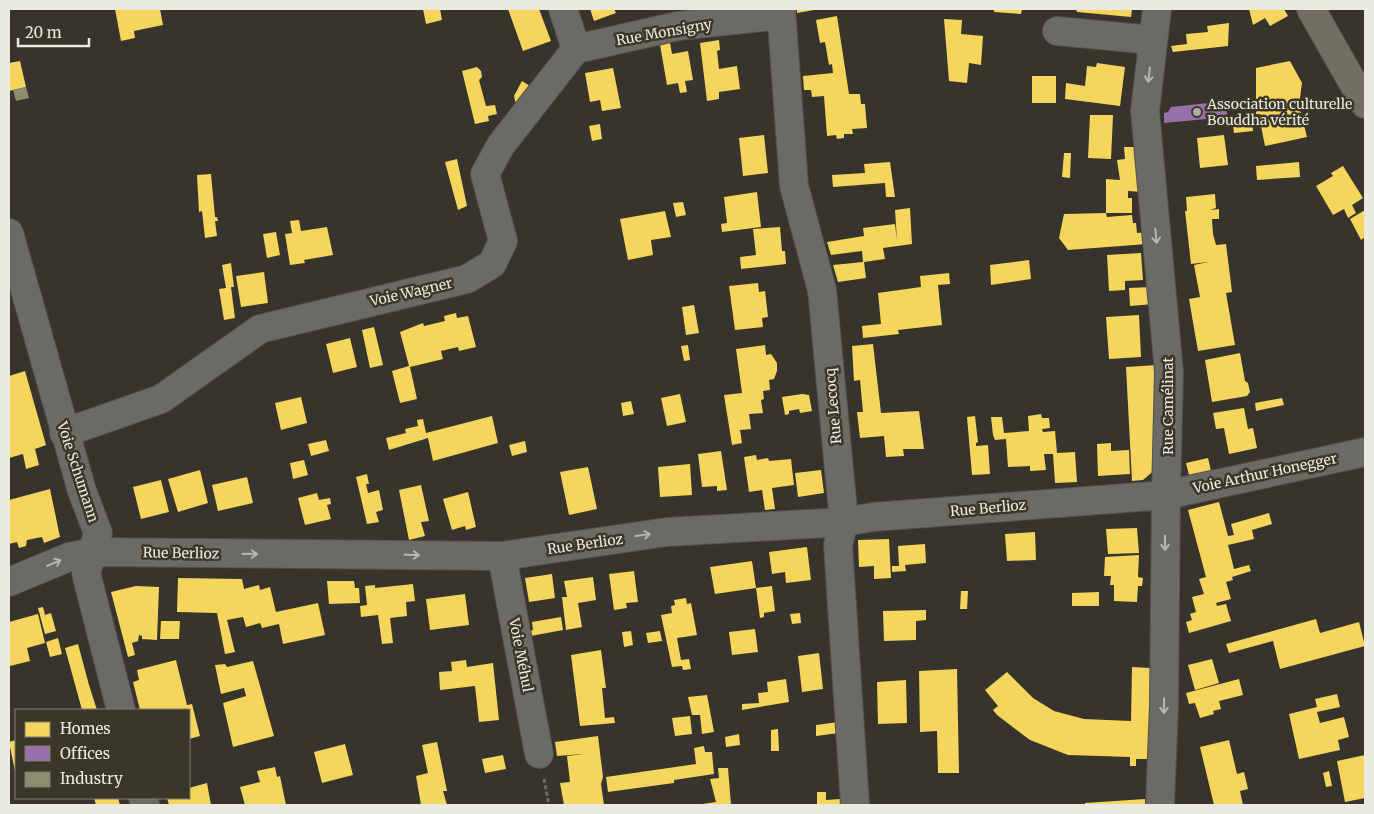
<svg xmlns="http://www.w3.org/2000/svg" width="1374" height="814" viewBox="0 0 1374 814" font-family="Merriweather,serif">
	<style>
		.homes { fill: #f6d55c }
		.offices { fill: #9970ab }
		.industry { fill: #8c8c6e }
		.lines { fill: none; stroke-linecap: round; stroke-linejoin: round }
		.minor-casing { stroke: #52514a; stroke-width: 30 }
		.major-casing { stroke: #52514a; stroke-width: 30 }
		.path { stroke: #6e6d68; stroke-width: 3; stroke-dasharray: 4 2.5; stroke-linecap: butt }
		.minor { stroke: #6c6a64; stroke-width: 28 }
		.major { stroke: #716e62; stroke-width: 28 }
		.oneway { stroke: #b8b7ae }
		.poi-dot { fill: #acaaa1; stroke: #3a3728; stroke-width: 2 }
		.labels { text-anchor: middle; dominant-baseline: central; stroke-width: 5; stroke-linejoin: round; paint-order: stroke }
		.street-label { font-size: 14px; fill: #ebeae0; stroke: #3a3728 }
		.poi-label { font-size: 14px; fill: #ebeae0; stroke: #3a3728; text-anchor: start }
	</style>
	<rect width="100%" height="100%" fill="#36342c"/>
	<g class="homes">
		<path d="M115,9H160L163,25L134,31L135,38L121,41Z"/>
		<path d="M423,9H440L442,20L426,24Z"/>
		<path d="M508,9H539L551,41L523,51Z"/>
		<path d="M590,9H614L616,13L594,21Z"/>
		<path d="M797,9H814V10L797,13Z"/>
		<path d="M994,9H1022L1021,14L994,12Z"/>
		<path d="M1076,9H1132L1131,17L1077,12Z"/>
		<path d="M1249,9H1284L1288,16L1270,26L1265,18L1253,25Z"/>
		<path d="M837,16L849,94H860L861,104H865L867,128L852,129L853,134H844V138L837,139L836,135L827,136L824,96L812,97L811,90H804L803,76L833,73L832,64L829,65L825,42L820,43L816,20Z"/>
		<path d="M944,19L962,20L961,34L983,36L981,65L969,63L967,83L949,81Z"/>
		<path d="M1229,23L1228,46L1173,52L1171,46L1187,44L1186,34L1208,32L1207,26Z"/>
		<path d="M669,37L672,54L688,51L693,80L685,81L687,92L680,93L678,83L667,85L659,39Z"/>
		<path d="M719,40L720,50L717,51L719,69L737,66L740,89L719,92V99L707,101L700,43Z"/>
		<path d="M20,61L26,87L9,91V63Z"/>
		<path d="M1290,61L1302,83L1299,105L1307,137L1265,146L1259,116L1261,114H1256V68Z"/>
		<path d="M1097,63L1125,67L1120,106L1065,99L1066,83L1085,86L1087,66L1096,67Z"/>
		<path d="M477,67L481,71L482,77L479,80L486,106L495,105L497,114L488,116L489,121L475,124L462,71Z"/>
		<path d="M613,68L621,108L602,111L600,100L590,102L585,73Z"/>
		<rect x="1032" y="76" width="24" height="27"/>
		<path d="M522,81L530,86L517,109L514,96Z"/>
		<path d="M1090,115H1113L1111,159L1088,158Z"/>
		<path d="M1252,115L1253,131L1234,133L1232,117Z"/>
		<path d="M600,124L602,139L592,141L589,126Z"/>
		<path d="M764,135L768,173L743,176L739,138Z"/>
		<path d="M1224,135L1228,165L1200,168L1197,138Z"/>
		<path d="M1124,147H1137L1142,192L1128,191V198H1132V213H1106V179L1120,180L1117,160L1125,159Z"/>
		<path d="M1064,153H1071L1070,178L1062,177Z"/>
		<path d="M457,159L467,206L458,210L445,162Z"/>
		<path d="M890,162L895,197H886L885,183L833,187L832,175L865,173L864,164Z"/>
		<path d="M1299,162L1300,177L1257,180L1256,166Z"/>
		<path d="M1343,166L1363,198L1352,205L1356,213L1348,218L1344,209L1333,215L1316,186L1333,176L1331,173Z"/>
		<path d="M211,174L215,217H217L218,221H215L217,236L205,238L202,211L199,212L197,175Z"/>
		<path d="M757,192L761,227L722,232L721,224L727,223L724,197Z"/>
		<path d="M1215,194L1216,208L1210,210L1219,209V219H1212L1213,234L1216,245L1226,244L1232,292L1226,293L1235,345L1198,351L1189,299L1200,297L1194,265L1208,262L1191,264L1185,211H1187L1186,197Z"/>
		<path d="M683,202L686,215L676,217L673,203Z"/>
		<path d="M910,208L912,244L883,248L885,259L864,262L866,278L838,282L833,265L863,262L862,251L831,255L827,242L864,236L863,228L895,224L897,240L895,210Z"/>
		<path d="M1365,210V237L1361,240L1350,219Z"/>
		<path d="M665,211L671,237L651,240L653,255L628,260L620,219Z"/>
		<path d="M1106,213L1107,217L1132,215L1133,223H1136L1137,233L1146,232L1147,244L1068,250L1059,238L1064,214Z"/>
		<path d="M299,220L301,231L327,227L333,255L304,260L305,263L290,265L285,234L292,233L290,221Z"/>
		<path d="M780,227L782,251H785L786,264L741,269L740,257L756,255L753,229Z"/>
		<path d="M276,232L280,255L267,258L263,234Z"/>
		<path d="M1141,253L1143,280L1125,281V290L1109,291L1107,255Z"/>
		<path d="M1029,260L1031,279L991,285L990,265Z"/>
		<path d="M231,263L234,287H231L235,318L224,320L219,289L226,288L222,265Z"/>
		<path d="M264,272L268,303L241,307L236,276Z"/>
		<path d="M949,273L950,284L938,285L942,325L898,330L899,334L863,338L862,326L881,324L878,293L921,287L920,276Z"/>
		<path d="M758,283L759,292L765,291L768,317L762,318L763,327L735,330L729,286Z"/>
		<path d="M1152,287L1154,304L1130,306L1129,288Z"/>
		<path d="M694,305L699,333L686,335L682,307Z"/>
		<path d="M456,313L457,318L468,316L476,347L459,351L458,347L441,351L443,359L410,367L417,399L400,403L392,371L409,366L400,332L423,323L424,326L445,321L444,316Z"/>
		<path d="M1139,315L1141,357L1109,359L1106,317Z"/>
		<path d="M374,327L383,365L370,368L362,330Z"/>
		<path d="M350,338L357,367L333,373L326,344Z"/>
		<path d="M873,344L881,413L919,411L924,449H903L904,456L886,457L884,436L860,438L857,412H863L860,380L854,381L852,346Z"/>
		<path d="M688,345L690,360L684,361L681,346Z"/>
		<path d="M765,345L766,355L771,354L777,363V371L774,379L769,380L770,390L763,391L764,399L761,400L763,413L749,414L751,429L740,430L742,443L732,445L724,395L742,393L736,349Z"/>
		<path d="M1240,353L1245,381L1248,383L1250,392L1247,396L1212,402L1205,360Z"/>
		<path d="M1157,365V468L1143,480L1132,481L1126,367Z"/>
		<path d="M25,371L46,445L35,449L39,465L26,469L23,454L9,458V376Z"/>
		<path d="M680,394L686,422L667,426L661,398Z"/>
		<path d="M802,394L809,395L812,411L800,413L799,409L789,411V414L785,415L782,397Z"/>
		<path d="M301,397L307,423L281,430L275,403Z"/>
		<path d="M1282,398L1284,405L1256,411L1255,403Z"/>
		<path d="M631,401L634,414L623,416L621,403Z"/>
		<path d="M1244,408L1248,429L1253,428L1257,448L1229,454L1224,428L1216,429L1213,413Z"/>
		<path d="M1041,414L1042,418H1049L1050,428L1042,429L1043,432L1055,431L1057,453L1075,452L1077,482L1055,483L1053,454H1044L1046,470L1030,471V466L1008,467L1006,439L995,440L993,435L991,417H1002L1004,433L1029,431L1028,416Z"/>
		<path d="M492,416L498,443L433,461L428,438L389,450L386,438L406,433L405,429L418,426L417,420L423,419L426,433Z"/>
		<path d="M975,416L978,442L976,443V446L988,445L990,474L972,475L967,417Z"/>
		<path d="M326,440L329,451L311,456L308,444Z"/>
		<path d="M525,441L527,452L512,456L509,445Z"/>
		<path d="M1111,443V451L1129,450L1130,474L1098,476L1097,444Z"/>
		<path d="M721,451L727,490L717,491V486L702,487L698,454Z"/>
		<path d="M756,455L757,460L768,458L769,461L791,459L794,485L772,488L775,509L765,510L762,490L749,492L744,457Z"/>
		<path d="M1208,458L1211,471L1189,475L1186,463Z"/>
		<path d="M304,460L308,475L293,479L290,463Z"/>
		<path d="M690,464L692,495L660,497L658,467Z"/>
		<path d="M588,467L597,509L569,515L560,472Z"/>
		<path d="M200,470L208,503L178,512L168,479Z"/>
		<path d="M821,470L824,493L798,497L795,473Z"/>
		<path d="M367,474L369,484H366L368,493L379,490L383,510L376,512L379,522L367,524L356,477Z"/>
		<path d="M247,477L253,503L218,511L212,485Z"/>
		<path d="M161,480L169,512L141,519L133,487Z"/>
		<path d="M421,485L429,521L421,522L425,536L409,540L399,490Z"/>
		<path d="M50,489L60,537L44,543L42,537L27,540L26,546L19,548L17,542L9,544V500Z"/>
		<path d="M468,492L476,527L466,530L465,526L452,530L443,499Z"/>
		<path d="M317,493L319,500L330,498L331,504L327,505L331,519L305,525L298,498Z"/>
		<path d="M1219,502L1228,536L1234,535L1231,524L1269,513L1272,524L1252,530L1254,539L1228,545L1234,569L1249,565L1251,571L1232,577L1233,580L1226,582L1231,599L1216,603L1217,606L1226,604L1231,621L1189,633L1186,622L1192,620L1190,614L1196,612L1192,597L1204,594L1199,579L1206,577L1188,510Z"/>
		<path d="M1137,528L1139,553L1108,554L1106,529Z"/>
		<path d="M1035,532L1036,560L1007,561L1005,534Z"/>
		<path d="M889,539L891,578L874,579V566L859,567L858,540Z"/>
		<path d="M925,544L926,563L905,565L906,571L892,572V566H899L898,546Z"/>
		<path d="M807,547L811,580L786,583L785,572L772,574L769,552Z"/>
		<path d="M1139,555L1138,577L1143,578L1142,586H1138L1137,602L1114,601V585H1110L1111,576H1104L1105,557Z"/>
		<path d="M752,561L756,588L715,594L710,567Z"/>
		<path d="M634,571L638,602L626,603L627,608L614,610L609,574Z"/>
		<path d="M552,574L555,598L529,602L525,578Z"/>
		<path d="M593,577L596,600L578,603L582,627L566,630L562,597H567L564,581Z"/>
		<path d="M178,578L242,579L244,589L259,585L260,590L270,587L276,612L318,603L325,635L283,644L279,624L262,628L260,623L246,627L243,617L227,620L235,652L225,654L217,613L177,612Z"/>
		<path d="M327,581H354L355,588H359L360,603L329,604Z"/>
		<path d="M413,584L415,601L406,602L407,616L390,618L393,643L382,644L378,615L361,617L360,606L367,605L365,586L375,585V588Z"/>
		<path d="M136,586L159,587L157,640L142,639V636L139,635L138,641L132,643L135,655L128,657L111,592Z"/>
		<path d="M772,586L775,611L764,613V617L760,618L756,588Z"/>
		<path d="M961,591H968L967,609H960Z"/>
		<path d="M1099,592V606H1072V593Z"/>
		<path d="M465,594L469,625L430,630L426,599Z"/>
		<path d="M686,598L687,604L691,603L697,635L677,638L681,660L689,659L691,669L683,670L682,666L672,667L661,615L672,613L671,606L675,605L674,600Z"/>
		<path d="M43,607L45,615L51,613L56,631L45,634L38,608Z"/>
		<path d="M926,610V620L916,621V640L884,641L883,611Z"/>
		<path d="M800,613L801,623L792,624L790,614Z"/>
		<path d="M38,614L45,643L27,648L30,661L10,666L9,622Z"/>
		<path d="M561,617L563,630L531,636L529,631L533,630L532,622Z"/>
		<path d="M1316,619L1320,633L1359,622L1365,646L1280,669L1273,641L1229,653L1226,644Z"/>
		<path d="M161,621H180L179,639H160Z"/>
		<path d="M755,629L758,652L732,655L729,632Z"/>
		<path d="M631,631L633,645L624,647L622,632Z"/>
		<path d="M660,631L662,641L648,643L646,633Z"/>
		<path d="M58,638L62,654L50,657L46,642Z"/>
		<path d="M78,644L89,685L97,710H82L65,648Z"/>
		<path d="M601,650L606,688H602L605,718L614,717L615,723L580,726L571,655Z"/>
		<path d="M819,653L823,689L802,692L798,656Z"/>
		<path d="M1212,659L1219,683L1195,690L1188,665Z"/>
		<path d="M176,660L187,705L192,704L200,736L189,739V710H140L133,682L139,680L137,670Z"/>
		<path d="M466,660L467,667L493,663L499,720L479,722L475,686L440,690L439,672L452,671L451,662Z"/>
		<path d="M253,661L274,736L233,747L223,703L246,696L244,688L221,694L215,665L225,664L227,667Z"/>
		<path d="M1132,667L1151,668L1149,759H1136V766H1130V757L1068,755L1030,740L997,715L993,710L998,706L985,690L1007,672L1033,698L1054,711L1084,719L1131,721Z"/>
		<path d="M957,669L959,773H938L937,731L920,732L919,671Z"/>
		<path d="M786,679L789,702L742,710V704L759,703L758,693L768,692L767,682Z"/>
		<path d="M1239,679L1243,695L1219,701L1221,709L1213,711L1214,714L1200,718L1195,703L1189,704L1186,693Z"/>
		<path d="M906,680L907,723L878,724L877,682Z"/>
		<path d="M1337,694L1340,707L1317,712L1320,723L1344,717L1349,737L1338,740L1340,750L1299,759L1289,714L1317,707L1315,699Z"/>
		<path d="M707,695L714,732L702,734L700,715H692L688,697Z"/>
		<path d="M690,716L692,734L675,736L672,718Z"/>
		<path d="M846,721L847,732L816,736V725Z"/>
		<path d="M778,729L779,751H771V730Z"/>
		<path d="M739,734L740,745L726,747L725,737Z"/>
		<path d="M598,736L603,777L601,784L604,805H564L560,783L570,782L567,756L583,754L557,756L555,742Z"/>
		<path d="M16,740V776L9,742Z"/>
		<path d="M1229,740L1237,774L1244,772L1248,789L1240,791L1243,805H1214L1200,747Z"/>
		<path d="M437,742L447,791H443L447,805H421L416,776L428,773L422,745Z"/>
		<path d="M345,744L353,775L322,783L314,752Z"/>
		<path d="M704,746L705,752H712L714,774L674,780V783L608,792L606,777L696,764L694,748Z"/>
		<path d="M503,755L506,769L485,773L482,759Z"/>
		<path d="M1365,755V798L1345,802L1337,761Z"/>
		<path d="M275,767L277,777L280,776L286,805H245L240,787L260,782L257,771Z"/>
		<path d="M718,768H728L731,805H696L716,802L710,779L719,778Z"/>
		<path d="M1329,771L1332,786L1326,787L1323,773Z"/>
		<path d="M207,783L211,805H169L167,798H189V788Z"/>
		<path d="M817,792H826V800L840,799L841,805H817Z"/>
		<path d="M94,798H118L120,805H96Z"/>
		<path d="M1145,799V805H1085V803Z"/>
	</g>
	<path class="offices" d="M1227,101V117L1164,123V113L1168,112L1171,107Z"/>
	<path class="industry" d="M26,87L29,98L16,101L13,90Z"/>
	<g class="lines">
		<g class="minor-casing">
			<g id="minor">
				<path d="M781,9L794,186L822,290L844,522L838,545L855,805"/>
				<path d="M1157,9L1145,111L1169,372L1166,495L1164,706L1160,805"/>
				<path d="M1057,31L1153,40"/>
				<path d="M576,49L678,26L781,15"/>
				<path d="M9,233L82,491L98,533L86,573L121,710"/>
				<path d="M64,433L161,399L260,329L467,279L492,264L503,241L485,174L501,145L576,49L563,9"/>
				<path d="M502,556L539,754"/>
				<path d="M9,582L69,557L94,552L502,556L667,532L844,522L873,517L1166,495L1365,452"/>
				<path d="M143,798L145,805"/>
			</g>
		</g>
		<g class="major-casing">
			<path id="major" d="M1311,9L1365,104"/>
		</g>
		<path class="path" d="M544,779L549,805"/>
		<use href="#minor" class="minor"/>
		<use href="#major" class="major"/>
	</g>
	<defs><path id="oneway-shaft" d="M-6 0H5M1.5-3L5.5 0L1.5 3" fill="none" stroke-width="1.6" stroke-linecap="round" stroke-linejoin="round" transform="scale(1.25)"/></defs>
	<g class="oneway">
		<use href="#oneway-shaft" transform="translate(1149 75) rotate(97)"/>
		<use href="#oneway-shaft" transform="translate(1156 236) rotate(84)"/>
		<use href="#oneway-shaft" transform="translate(643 535) rotate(-8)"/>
		<use href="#oneway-shaft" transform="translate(1165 543) rotate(90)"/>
		<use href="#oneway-shaft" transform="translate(250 554) rotate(1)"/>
		<use href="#oneway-shaft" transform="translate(412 555) rotate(1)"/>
		<use href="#oneway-shaft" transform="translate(54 563) rotate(-23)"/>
		<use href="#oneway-shaft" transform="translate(1164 706) rotate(91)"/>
	</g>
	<circle class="poi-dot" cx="1197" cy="112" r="5"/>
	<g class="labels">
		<g class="street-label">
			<text transform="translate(664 32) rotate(-10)">Rue Monsigny</text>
			<text transform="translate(411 292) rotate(-13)">Voie Wagner</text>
			<text transform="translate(833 406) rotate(-95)">Rue Lecocq</text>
			<text transform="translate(1168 406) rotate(-90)">Rue Camélinat</text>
			<text transform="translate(78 472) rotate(72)">Voie Schumann</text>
			<text transform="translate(1265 473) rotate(-12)">Voie Arthur Honegger</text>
			<text transform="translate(988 508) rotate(-5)">Rue Berlioz</text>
			<text transform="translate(585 544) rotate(-8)">Rue Berlioz</text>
			<text transform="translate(181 553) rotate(1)">Rue Berlioz</text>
			<text transform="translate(521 655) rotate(79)">Voie Méhul</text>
		</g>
		<g class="poi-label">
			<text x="1207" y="104">Association culturelle<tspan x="1207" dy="16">Bouddha vérité</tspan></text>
		</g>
	</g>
	<rect width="1374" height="814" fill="none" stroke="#ebeae0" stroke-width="20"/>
	<rect x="15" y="709" width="175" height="90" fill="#3a3728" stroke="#817f72"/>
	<rect x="25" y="722" width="25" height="15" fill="#f6d55c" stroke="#817f72"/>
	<text x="60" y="734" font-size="15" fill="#ebeae0">Homes</text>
	<rect x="25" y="746" width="25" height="15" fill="#9970ab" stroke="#817f72"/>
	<text x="60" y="759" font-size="15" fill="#ebeae0">Offices</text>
	<rect x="25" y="772" width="25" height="15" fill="#8c8c6e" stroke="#817f72"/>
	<text x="60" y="784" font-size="15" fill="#ebeae0">Industry</text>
	<path d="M18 38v8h71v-8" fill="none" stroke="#ebeae0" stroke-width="2.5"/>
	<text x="25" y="38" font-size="15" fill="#ebeae0" stroke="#3a3728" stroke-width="4" paint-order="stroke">20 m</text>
</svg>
